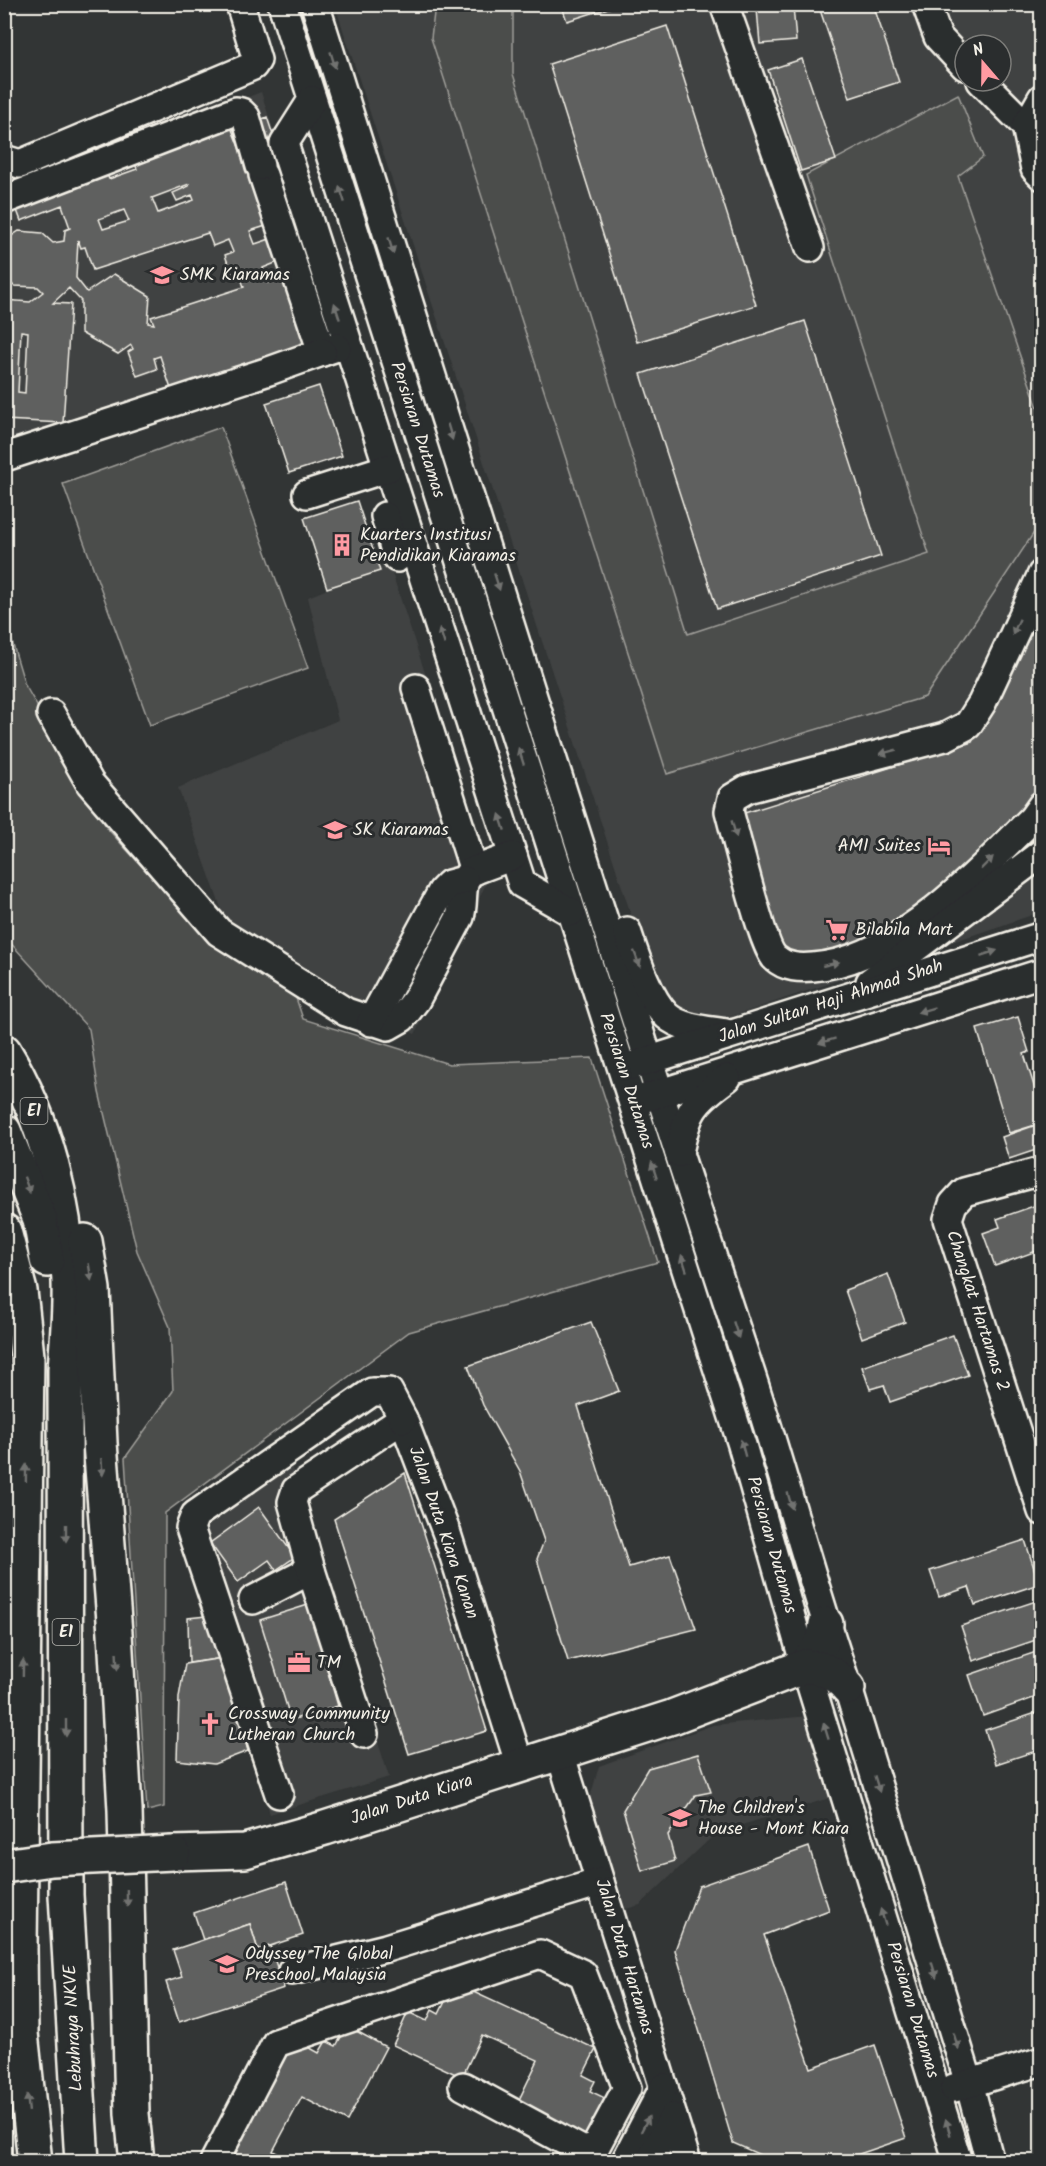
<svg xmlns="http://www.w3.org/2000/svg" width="1046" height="2166" viewBox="0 0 1046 2166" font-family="Kalam,sans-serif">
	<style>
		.built { fill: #404242; fill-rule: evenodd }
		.green { fill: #4b4d4c; stroke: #a09f9a; stroke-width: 1.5 }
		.building { fill: #5f605f; stroke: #f4f1e8; stroke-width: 1.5; fill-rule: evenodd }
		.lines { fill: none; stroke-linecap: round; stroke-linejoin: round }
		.minor-casing { stroke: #f4f1e8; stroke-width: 32 }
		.major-casing { stroke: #f4f1e8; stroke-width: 38 }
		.highway-casing { stroke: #f4f1e8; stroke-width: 38 }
		.minor { stroke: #2a2d2e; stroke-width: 27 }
		.major { stroke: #2a2d2e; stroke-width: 33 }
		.highway { stroke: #2a2d2e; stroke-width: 33 }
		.major-bridge-casing { stroke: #f4f1e8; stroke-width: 38; stroke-linecap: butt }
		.major-bridge { stroke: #2a2d2e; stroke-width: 33 }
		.oneway { fill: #71726f }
		.labels { text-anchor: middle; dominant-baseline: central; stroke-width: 6; stroke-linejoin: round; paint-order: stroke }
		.shield { fill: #2a2d2e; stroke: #b7b6b0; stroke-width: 1.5 }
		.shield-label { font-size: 16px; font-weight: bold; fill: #f4f1e8 }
		.poi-label { font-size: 18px; fill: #f4f1e8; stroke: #2a2d2e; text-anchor: start }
		.street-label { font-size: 18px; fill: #f4f1e8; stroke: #2a2d2e }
	</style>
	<rect width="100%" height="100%" fill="#323535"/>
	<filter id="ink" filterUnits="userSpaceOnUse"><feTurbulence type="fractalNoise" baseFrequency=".0167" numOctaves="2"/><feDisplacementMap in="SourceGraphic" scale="12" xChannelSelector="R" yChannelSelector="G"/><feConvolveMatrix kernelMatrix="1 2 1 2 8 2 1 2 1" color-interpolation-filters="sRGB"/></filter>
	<g filter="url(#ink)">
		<g class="built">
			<path d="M335,5H1041V912L721,1020L677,1007L650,973ZM965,45H1001V81H965Z"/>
			<path d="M261,92L345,355L5,462V194Z"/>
			<path d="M389,564L491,873L415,1034L229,930L178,788L338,720L308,597Z"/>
			<path d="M287,1453L389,1777L270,1814L180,1515Z"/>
			<path d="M809,1716L836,1796L716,1833L640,1905L626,1909L589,1802L599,1766L713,1725Z"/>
		</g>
		<g class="green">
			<path d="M435,5H513V74L688,634L929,554L806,175L958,94L983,157L958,176L1041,417V522L925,697L667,774L431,38Z"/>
			<path d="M221,427L308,668L150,725L63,484Z"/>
			<path d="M4,615L25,685L107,828L214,946L295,995L303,1019L449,1064L592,1058L658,1262L409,1332L165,1513L164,1807L147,1811L125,1458L173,1391L170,1327L137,1251L99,1092L89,1029L5,937Z"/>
		</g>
		<g class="building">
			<path d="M561,4H618V5L567,21Z"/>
			<path d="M818,4H873L899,82L850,98Z"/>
			<path d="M793,6L796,41L760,44L757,9Z"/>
			<path d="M667,26L756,305L637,342L549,64Z"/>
			<path d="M802,59L836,160L801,171L768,70Z"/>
			<path d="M267,117L295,200L281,204L269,225L250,231L255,244L270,239L278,262L263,268L268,283L285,277L308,346L172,392L160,356L154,358L157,369L137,376L128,352L133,349L131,345L118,354L81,333V301L69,288L53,303L71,304L63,423L4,420V300L30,302L43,292L38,287L14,286L4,277V241L19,231L42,233L53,243L64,241L65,230L70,228L62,205L21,221L15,205L105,169L109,179L137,169L134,160L229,122L248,170L255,122ZM189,184V186L173,193L177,201L192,195L194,200L158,213L152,198ZM124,210L129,221L103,229L99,219ZM208,233L213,246L228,240L233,252L225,255L233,278L240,275L244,287L151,317L154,324L148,323L150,296L114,274L87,292L76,278L78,240L81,248L85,247L93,270ZM21,331L28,332L25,393L18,392Z"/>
			<path d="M805,321L881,556L717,609L641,374Z"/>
			<path d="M319,386L342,456L289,473L266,403Z"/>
			<path d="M357,501L380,571L327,588L304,518Z"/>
			<path d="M1042,614V787L1020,818L876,941L820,962L780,949L738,815L972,742Z"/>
			<path d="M1018,1017L1029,1052L1024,1054L1035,1089L1039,1088L1042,1097V1123L1009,1133L977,1029Z"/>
			<path d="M1039,1124L1042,1148L1009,1159L1002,1137Z"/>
			<path d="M1042,1203V1249L995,1266L983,1233L1000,1227L997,1219Z"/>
			<path d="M888,1274L905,1322L862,1338L845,1290Z"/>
			<path d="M591,1322L619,1391L578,1406L629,1567L670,1555L696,1629L568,1661L537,1559L544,1541L520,1471L483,1405L468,1366Z"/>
			<path d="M953,1335L968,1375L890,1402L884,1385L870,1389L862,1367Z"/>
			<path d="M405,1473L487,1731L409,1754L334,1519Z"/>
			<path d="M259,1507L295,1557L276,1570L269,1560L238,1582L210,1543Z"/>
			<path d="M1025,1540L1039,1584L975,1605L969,1587L939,1597L930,1571Z"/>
			<path d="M1042,1599V1638L973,1661L961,1626Z"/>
			<path d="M308,1605L338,1706L291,1720L260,1620Z"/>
			<path d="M206,1616L223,1658L189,1663L188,1618Z"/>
			<path d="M1042,1650V1695L983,1716L969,1675Z"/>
			<path d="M223,1658L248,1751L214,1764L177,1760L179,1697L185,1664Z"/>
			<path d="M1042,1711V1749L996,1764L985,1730Z"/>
			<path d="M698,1754L711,1792L696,1795L668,1835L675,1861L642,1871L623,1810L648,1768Z"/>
			<path d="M809,1847L829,1910L764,1935L811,2068L875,2045L906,2138L836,2162H776L733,2143L675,1950L699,1886Z"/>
			<path d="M286,1882L303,1935L258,1950L250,1924L203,1940L194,1913Z"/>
			<path d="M250,1924L258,1950L270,1946L284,1988L179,2022L166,1982L182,1977L173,1950Z"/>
			<path d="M454,1983L596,2049L583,2075L595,2081L590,2091L611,2101L592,2142L516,2106L538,2060L482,2035L462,2077L393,2045L408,2012L427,2021L432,2010L439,2014Z"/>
			<path d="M347,2026L386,2047L347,2121L302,2097L273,2151L293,2162H228L294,2039L319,2053L326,2041L336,2046Z"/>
		</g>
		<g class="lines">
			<g class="minor-casing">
				<g id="minor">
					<path d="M282,4L742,1445L805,1666L958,2162"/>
					<path d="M315,4C459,461 601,919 751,1374C785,1478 812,1584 848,1688L969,2083L990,2162"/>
					<path d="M724,4L810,248"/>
					<path d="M926,4L938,37L965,66"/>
					<path d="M981,81L1026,126"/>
					<path d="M1042,98L1026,126L1035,169L1042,176"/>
					<path d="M312,100L284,144L522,884L571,912"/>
					<path d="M4,159L20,164L253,66L257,60L240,4"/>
					<path d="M263,175L322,352L337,347"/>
					<path d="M4,200L236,111L241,112L246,117L260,166"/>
					<path d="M4,454L8,456L269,371L322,352"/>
					<path d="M307,494L388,468"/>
					<path d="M385,516L397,558"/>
					<path d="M1042,574L982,703L968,725L945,737L747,789L732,798L729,811C735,833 763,948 775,958C786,968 800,968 813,967C897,961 975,874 1032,819L1042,805"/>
					<path d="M416,688L474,871"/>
					<path d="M51,714L90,783L219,932L346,1012L388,1026L402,1018L416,1000L460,917C465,901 459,886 470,872L513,856"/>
					<path d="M627,931C635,955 648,998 667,1016C682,1029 708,1030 726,1033"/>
					<path d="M870,982L1042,853"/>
					<path d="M371,1022L442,891L449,884L464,880"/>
					<path d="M631,1066L1042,936"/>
					<path d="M642,1099L1042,973"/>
					<path d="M679,1153C687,1112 692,1103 727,1078"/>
					<path d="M1042,1171L964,1192L953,1204L948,1219L1042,1511"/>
					<path d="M253,1600L311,1570"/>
					<path d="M364,1734L311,1570L292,1502L296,1490L403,1419L447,1534L520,1766"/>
					<path d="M560,1753L687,2162"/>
					<path d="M279,1794L190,1528L195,1515L372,1392H389L403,1419"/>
					<path d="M292,1971L386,1948L600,1882"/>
					<path d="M954,2088L1042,2061"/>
					<path d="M214,2162L276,2043L540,1954L583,1974L627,2088L591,2155L463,2086"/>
					<path d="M625,2162L664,2087"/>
					<path d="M649,2162L673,2117"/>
				</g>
			</g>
			<g class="major-casing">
				<g id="major">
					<path d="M805,1666L823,1641L826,1624"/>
					<path d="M173,1853L245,1851L325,1828L672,1717L805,1666C825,1668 835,1673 848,1688"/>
				</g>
			</g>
			<g class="highway-casing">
				<g id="highway">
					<path d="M4,1051C46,1120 66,1203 69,1282C70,1311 67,1341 65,1369L66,1895L82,2162"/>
					<path d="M4,1131L40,1219L47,1260"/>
					<path d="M4,1231L20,1291L27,1356L20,1948L21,2033L35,2162"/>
					<path d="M85,1241L93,1289L100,1443L115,1633L125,1810L132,2114L137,2162"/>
				</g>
			</g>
			<use href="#minor" class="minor"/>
			<use href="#major" class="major"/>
			<use href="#highway" class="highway"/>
			<g class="major-bridge-casing">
				<path id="major-bridge" d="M4,1866L52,1859L173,1853"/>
			</g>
			<use href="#major-bridge" class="major-bridge"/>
		</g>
		<defs><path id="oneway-solid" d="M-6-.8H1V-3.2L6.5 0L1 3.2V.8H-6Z" transform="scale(1.5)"/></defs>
		<g class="oneway">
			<use href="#oneway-solid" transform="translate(333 60) rotate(73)"/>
			<use href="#oneway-solid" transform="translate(342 194) rotate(-108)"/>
			<use href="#oneway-solid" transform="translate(391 246) rotate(73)"/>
			<use href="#oneway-solid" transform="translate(337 311) rotate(-108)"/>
			<use href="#oneway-solid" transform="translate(450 432) rotate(73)"/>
			<use href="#oneway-solid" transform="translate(497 582) rotate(72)"/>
			<use href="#oneway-solid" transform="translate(1016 627) rotate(114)"/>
			<use href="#oneway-solid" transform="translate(442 636) rotate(-108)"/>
			<use href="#oneway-solid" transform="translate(888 752) rotate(165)"/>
			<use href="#oneway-solid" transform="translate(521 756) rotate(-108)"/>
			<use href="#oneway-solid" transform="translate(502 822) rotate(-108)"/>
			<use href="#oneway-solid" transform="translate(734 829) rotate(74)"/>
			<use href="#oneway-solid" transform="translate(987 863) rotate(-45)"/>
			<use href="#oneway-solid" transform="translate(989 953) rotate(-18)"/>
			<use href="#oneway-solid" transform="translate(637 959) rotate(70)"/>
			<use href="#oneway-solid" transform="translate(831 964) rotate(-13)"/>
			<use href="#oneway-solid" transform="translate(926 1010) rotate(163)"/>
			<use href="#oneway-solid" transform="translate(827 1041) rotate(163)"/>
			<use href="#oneway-solid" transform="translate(654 1170) rotate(-108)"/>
			<use href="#oneway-solid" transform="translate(27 1185) rotate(70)"/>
			<use href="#oneway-solid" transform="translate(684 1263) rotate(-108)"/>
			<use href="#oneway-solid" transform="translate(90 1272) rotate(81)"/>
			<use href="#oneway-solid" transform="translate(736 1330) rotate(72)"/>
			<use href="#oneway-solid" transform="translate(743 1448) rotate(-105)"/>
			<use href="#oneway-solid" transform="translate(102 1467) rotate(85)"/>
			<use href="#oneway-solid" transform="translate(26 1473) rotate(-89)"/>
			<use href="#oneway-solid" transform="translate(790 1501) rotate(74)"/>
			<use href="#oneway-solid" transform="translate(66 1533) rotate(90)"/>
			<use href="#oneway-solid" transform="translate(117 1661) rotate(87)"/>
			<use href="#oneway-solid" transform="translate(23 1668) rotate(-89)"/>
			<use href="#oneway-solid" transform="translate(66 1728) rotate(90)"/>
			<use href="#oneway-solid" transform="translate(826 1731) rotate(-107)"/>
			<use href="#oneway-solid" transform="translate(877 1784) rotate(73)"/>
			<use href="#oneway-solid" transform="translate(127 1898) rotate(89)"/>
			<use href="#oneway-solid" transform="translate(883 1917) rotate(-107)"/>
			<use href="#oneway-solid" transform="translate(934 1970) rotate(73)"/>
			<use href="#oneway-solid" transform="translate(956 2041) rotate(72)"/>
			<use href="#oneway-solid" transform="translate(28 2103) rotate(-96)"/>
			<use href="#oneway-solid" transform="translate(645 2124) rotate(-62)"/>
			<use href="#oneway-solid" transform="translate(948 2127) rotate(-106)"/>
		</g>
	</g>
	<defs>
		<g id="school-bare" transform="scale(1.8)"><path d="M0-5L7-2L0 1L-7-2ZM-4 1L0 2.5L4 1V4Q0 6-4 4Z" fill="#ff9aa2" stroke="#2a2d2e" stroke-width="2.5" paint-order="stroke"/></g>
		<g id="building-bare" transform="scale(1.8)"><path d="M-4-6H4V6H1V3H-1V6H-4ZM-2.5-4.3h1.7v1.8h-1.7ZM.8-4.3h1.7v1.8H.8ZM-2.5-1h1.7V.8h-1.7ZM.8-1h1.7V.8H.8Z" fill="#ff9aa2" stroke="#2a2d2e" stroke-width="2.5" paint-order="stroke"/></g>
		<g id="hotel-bare" transform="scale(1.8)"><path d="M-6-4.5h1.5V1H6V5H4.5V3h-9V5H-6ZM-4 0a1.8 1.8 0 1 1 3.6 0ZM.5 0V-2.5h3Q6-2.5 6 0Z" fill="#ff9aa2" stroke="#2a2d2e" stroke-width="2.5" paint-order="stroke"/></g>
		<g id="supermarket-bare" transform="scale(1.8)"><path d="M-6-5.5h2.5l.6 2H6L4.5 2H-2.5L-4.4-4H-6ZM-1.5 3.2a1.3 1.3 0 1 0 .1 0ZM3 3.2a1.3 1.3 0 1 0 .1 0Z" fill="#ff9aa2" stroke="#2a2d2e" stroke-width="2.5" paint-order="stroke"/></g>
		<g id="office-bare" transform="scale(1.8)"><path d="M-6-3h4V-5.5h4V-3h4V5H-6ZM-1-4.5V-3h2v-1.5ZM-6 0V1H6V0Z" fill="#ff9aa2" stroke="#2a2d2e" stroke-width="2.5" paint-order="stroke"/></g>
		<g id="church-bare" transform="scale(1.8)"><path d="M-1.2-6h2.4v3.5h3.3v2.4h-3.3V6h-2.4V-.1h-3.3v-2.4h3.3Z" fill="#ff9aa2" stroke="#2a2d2e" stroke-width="2.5" paint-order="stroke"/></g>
	</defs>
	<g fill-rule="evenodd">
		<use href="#school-bare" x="162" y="275"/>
		<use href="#building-bare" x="342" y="545"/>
		<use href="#school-bare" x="335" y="830"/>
		<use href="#hotel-bare" x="939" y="846"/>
		<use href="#supermarket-bare" x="837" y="930"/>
		<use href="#office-bare" x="299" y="1663"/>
		<use href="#church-bare" x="210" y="1724"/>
		<use href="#school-bare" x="680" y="1818"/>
		<use href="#school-bare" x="227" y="1964"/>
	</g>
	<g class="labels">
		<g class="shield">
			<rect x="20.5" y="1098" width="27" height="26" rx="4.5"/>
			<rect x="52.5" y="1619" width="27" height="26" rx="4.5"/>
		</g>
		<g class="shield-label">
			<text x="34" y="1111">E1</text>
			<text x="66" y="1632">E1</text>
		</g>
		<g class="poi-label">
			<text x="180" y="275">SMK Kiaramas</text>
			<text x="360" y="535">Kuarters Institusi<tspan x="360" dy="21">Pendidikan Kiaramas</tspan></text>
			<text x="353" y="830">SK Kiaramas</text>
			<text x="921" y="846" text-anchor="end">AMI Suites</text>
			<text x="855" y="930">Bilabila Mart</text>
			<text x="317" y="1663">TM</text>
			<text x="228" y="1714">Crossway Community<tspan x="228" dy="21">Lutheran Church</tspan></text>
			<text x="698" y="1808">The Children's<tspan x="698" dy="21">House - Mont Kiara</tspan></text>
			<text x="245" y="1954">Odyssey The Global<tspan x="245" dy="21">Preschool Malaysia</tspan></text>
		</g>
		<g class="street-label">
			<text transform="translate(417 430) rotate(72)">Persiaran Dutamas</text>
			<text transform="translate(831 1002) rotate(-18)">Jalan Sultan Haji Ahmad Shah</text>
			<text transform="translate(626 1081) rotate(72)">Persiaran Dutamas</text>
			<text transform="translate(977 1311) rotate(72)">Changkat Hartamas 2</text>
			<text transform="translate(443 1533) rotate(71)">Jalan Duta Kiara Kanan</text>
			<text transform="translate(771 1545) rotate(74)">Persiaran Dutamas</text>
			<text transform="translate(412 1800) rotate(-18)">Jalan Duta Kiara</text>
			<text transform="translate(624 1957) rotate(73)">Jalan Duta Hartamas</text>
			<text transform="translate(912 2010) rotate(73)">Persiaran Dutamas</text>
			<text transform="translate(74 2028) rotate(-93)">Lebuhraya NKVE</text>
		</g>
	</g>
	<rect width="1046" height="2166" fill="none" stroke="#2a2d2e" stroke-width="24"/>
	<rect x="12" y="12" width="1022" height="2142" fill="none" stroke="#f4f1e8" stroke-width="2" filter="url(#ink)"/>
	<g transform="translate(983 63) rotate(340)"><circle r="28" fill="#2a2d2e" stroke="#7b7b78" stroke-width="1.5"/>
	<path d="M0-4.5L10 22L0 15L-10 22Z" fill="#ff9aa2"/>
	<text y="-9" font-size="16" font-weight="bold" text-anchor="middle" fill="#f4f1e8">N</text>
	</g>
</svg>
